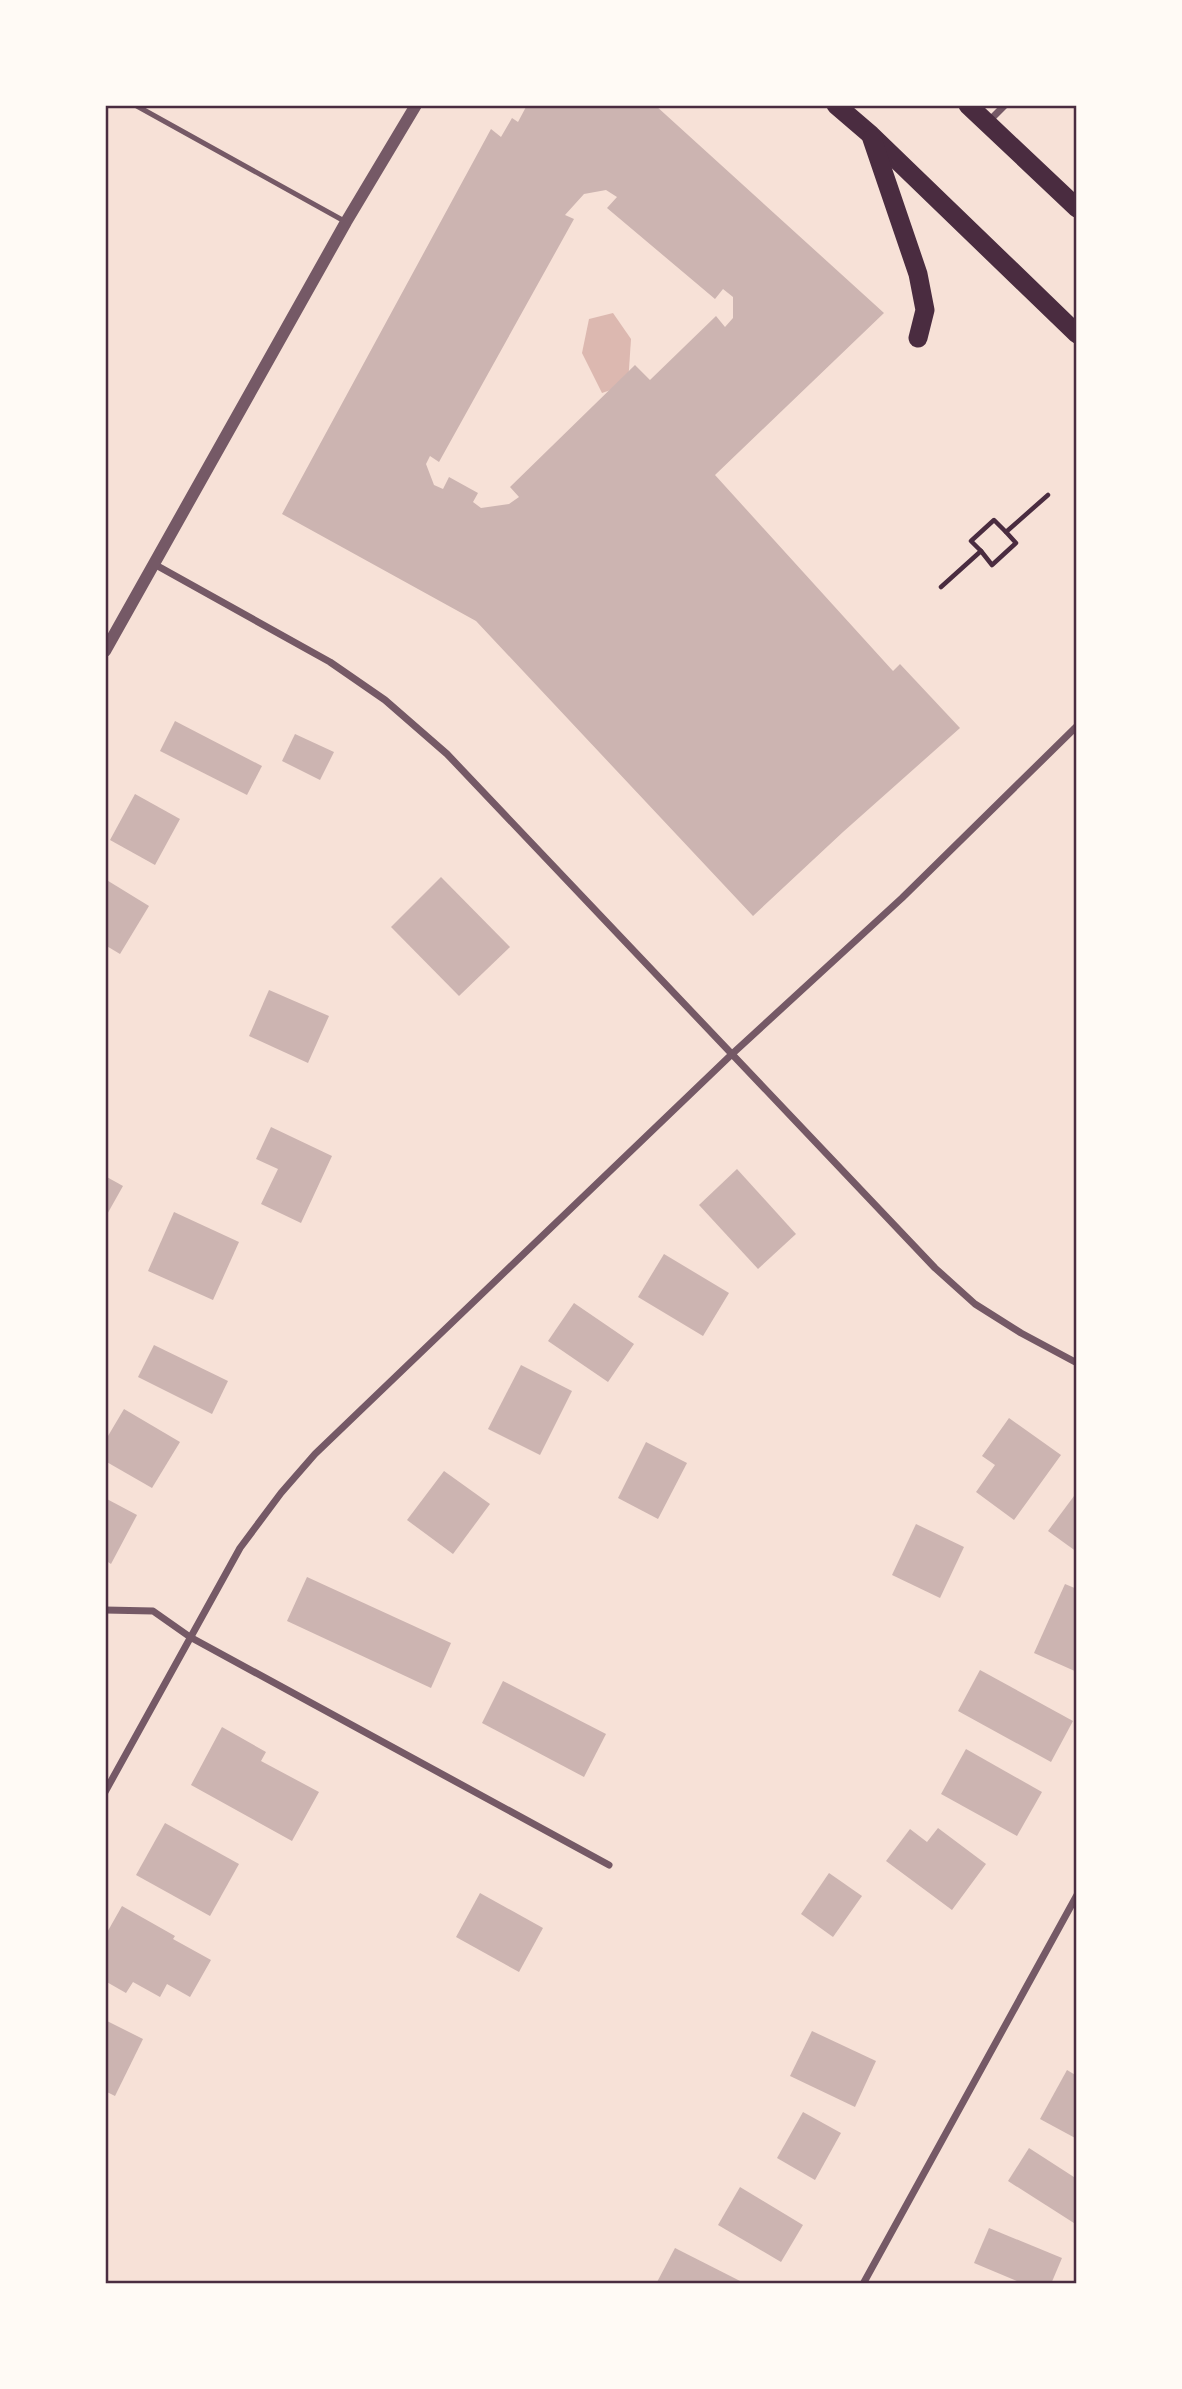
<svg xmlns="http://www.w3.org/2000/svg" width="1182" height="2389" viewBox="0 0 1182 2389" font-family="'Roboto Serif',serif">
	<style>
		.water { fill: #dcb8b0 }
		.building { fill: #ccb4b1; fill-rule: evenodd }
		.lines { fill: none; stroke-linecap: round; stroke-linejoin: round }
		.path { stroke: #4a2c40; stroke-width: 4.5 }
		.service { stroke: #755966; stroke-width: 5 }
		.minor { stroke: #755966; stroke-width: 7 }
		.tertiary { stroke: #755966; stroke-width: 12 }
		.trunk { stroke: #4a2c40; stroke-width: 19 }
		.neatline { fill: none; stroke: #4a2c40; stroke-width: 2.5 }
	</style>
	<rect width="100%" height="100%" fill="#f7e1d7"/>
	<path class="water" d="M613,313L631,339L628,384L602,393L582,353L589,319Z"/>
	<g class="building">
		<path d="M527,105H655L884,313L715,475L893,671L900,664L960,728L843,832L753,916L476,621L282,514L491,129L501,137L512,118L518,122ZM606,190L617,197L607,208L715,299L723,289L733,297V318L725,327L716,316L650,380L635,365L510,487L519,497L509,504L481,508L473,502L478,493L449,477L443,489L434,485L426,464L430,456L439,462L574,219L565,215L584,194Z"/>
		<path d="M175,721L262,766L247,795L160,751Z"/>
		<path d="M295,734L334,752L320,780L282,761Z"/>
		<path d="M135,794L180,819L155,865L110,840Z"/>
		<path d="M441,877L510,947L459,996L391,927Z"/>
		<path d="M105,879L149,906L120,954L105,945Z"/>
		<path d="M269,990L329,1016L308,1063L249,1036Z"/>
		<path d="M271,1127L332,1156L301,1223L261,1204L278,1169L256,1159Z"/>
		<path d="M737,1169L796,1234L758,1269L699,1205Z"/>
		<path d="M105,1176L123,1186L105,1218Z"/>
		<path d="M174,1212L239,1242L213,1300L148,1271Z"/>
		<path d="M664,1254L729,1293L703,1336L638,1297Z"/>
		<path d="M574,1303L634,1344L608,1382L548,1341Z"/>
		<path d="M154,1345L228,1381L212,1414L138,1377Z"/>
		<path d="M521,1365L572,1391L540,1455L488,1429Z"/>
		<path d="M124,1409L180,1442L152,1488L105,1461V1441Z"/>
		<path d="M1009,1418L1061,1455L1014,1520L976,1492L995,1465L982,1456Z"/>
		<path d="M646,1442L687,1463L658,1519L618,1498Z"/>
		<path d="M444,1471L490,1504L453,1554L407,1520Z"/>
		<path d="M1077,1492V1552L1048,1531Z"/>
		<path d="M105,1498L137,1515L111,1564L105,1560Z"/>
		<path d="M916,1524L964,1547L940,1598L892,1575Z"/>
		<path d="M307,1577L451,1643L431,1688L287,1621Z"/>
		<path d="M1065,1584L1077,1589V1672L1034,1653Z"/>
		<path d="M980,1670L1073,1721L1051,1762L958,1711Z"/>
		<path d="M503,1681L606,1734L584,1777L482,1723Z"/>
		<path d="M222,1727L266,1752L261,1761L319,1792L292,1841L191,1785Z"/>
		<path d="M966,1749L1042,1792L1017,1836L941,1794Z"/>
		<path d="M165,1823L239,1864L210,1916L136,1875Z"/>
		<path d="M938,1828L986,1864L952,1910L886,1861L910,1829L927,1842Z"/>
		<path d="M829,1873L862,1896L833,1937L801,1914Z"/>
		<path d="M480,1893L543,1928L519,1972L456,1937Z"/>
		<path d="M122,1906L175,1936L173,1939L211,1960L190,1997L167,1984L160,1997L133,1982L126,1993L105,1981V1936Z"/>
		<path d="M105,2020L143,2039L115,2096L105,2091Z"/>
		<path d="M812,2031L876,2061L855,2107L790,2076Z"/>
		<path d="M1067,2070L1077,2076V2139L1040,2119Z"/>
		<path d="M803,2112L841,2133L815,2180L777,2158Z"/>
		<path d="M1029,2148L1077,2179V2225L1008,2181Z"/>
		<path d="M740,2187L803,2225L781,2262L718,2225Z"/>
		<path d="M989,2228L1062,2258L1051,2284H1024L974,2263Z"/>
		<path d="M675,2248L746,2284H656Z"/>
	</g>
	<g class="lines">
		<g class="path">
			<path d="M981,551L971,541L994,520L1006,532L1048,495"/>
			<path d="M941,587L981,551L992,565L1016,543L1006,532"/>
		</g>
		<path class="service" d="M135,105L346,222"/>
		<g class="minor">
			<path d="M988,122L1005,105"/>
			<path d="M154,564L330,662L385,700L447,754L935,1268L975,1304L1021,1333L1077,1363"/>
			<path d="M105,1610L153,1611L190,1637L609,1865"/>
			<path d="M105,1792L240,1548L281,1493L315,1454L731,1055L902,898L1077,726"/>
			<path d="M863,2284L1077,1895"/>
		</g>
		<path class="tertiary" d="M105,651L346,222L416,105"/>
		<g class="trunk">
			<path d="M836,105L871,135L1077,334"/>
			<path d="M968,105L1077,208"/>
			<path d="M872,139L918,274L925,310L918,338"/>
		</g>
	</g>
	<rect width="1182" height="2389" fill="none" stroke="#fffaf5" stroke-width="214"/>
	<rect x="107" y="107" width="968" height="2175" class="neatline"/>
</svg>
